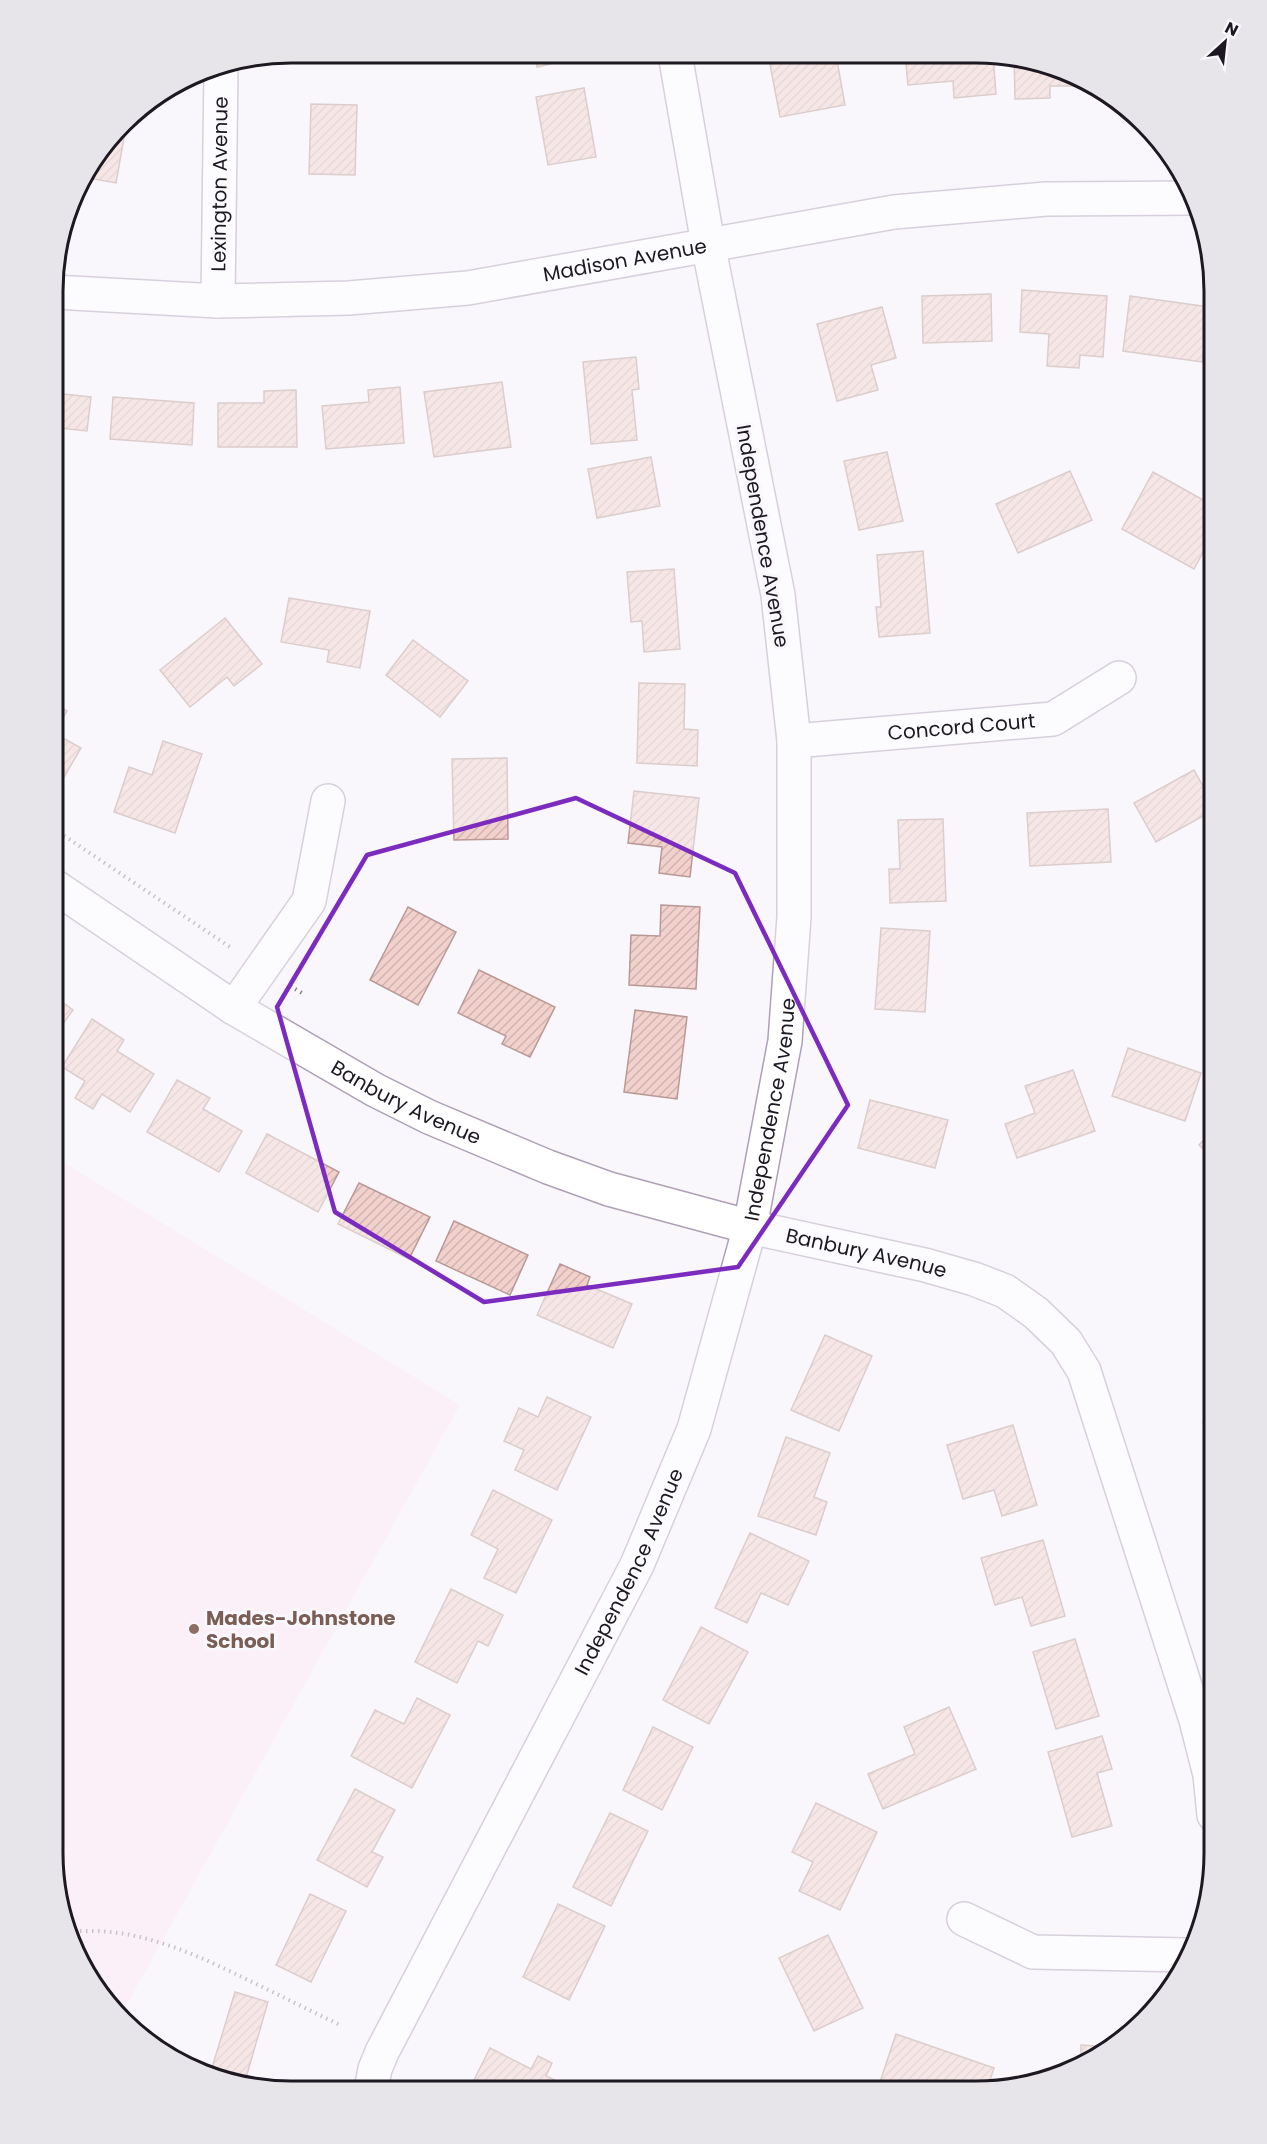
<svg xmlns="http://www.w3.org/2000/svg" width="1267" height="2144" viewBox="0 0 1267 2144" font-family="Poppins,sans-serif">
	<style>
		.education { fill: #fde7f4 }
		.building { fill: url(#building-hatch); stroke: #b89995; stroke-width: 1.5 }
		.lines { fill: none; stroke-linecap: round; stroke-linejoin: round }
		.minor-casing { stroke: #aea0b7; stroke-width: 36 }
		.path { stroke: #89858c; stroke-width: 4; stroke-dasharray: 1.5 4.5; stroke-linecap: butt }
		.minor { stroke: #fff; stroke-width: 33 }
		.marked { fill: none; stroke: #7b2cbf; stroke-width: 4.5; stroke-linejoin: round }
		.education-dot { fill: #8d6e63; stroke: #faf7fc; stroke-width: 2 }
		.labels { text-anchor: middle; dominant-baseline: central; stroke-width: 6; stroke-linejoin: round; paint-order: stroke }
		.street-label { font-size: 20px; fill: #1d1821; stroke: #faf7fc }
		.education-label { font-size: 20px; font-weight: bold; fill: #785e54; stroke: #faf7fc; text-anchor: start }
		.rim { fill: none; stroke: #1d1821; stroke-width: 3 }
	</style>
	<defs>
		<pattern id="building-hatch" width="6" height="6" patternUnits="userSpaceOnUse" patternTransform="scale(1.5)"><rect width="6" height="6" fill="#f2d1cd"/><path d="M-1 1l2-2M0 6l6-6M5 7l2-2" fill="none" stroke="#cfb3b0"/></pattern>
	</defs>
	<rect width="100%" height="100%" fill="#faf7fc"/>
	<path class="education" d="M53,1156L460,1405L120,2017L102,1998L71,1944L53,1853Z"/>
	<g class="building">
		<path d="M310,53H376V57L310,56Z"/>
		<path d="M534,53H583L584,56L537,67Z"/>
		<path d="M768,54H807L808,60L836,55L845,105L780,117Z"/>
		<path d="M905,54L993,55L996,94L954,98L953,81L908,85Z"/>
		<path d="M1014,56L1067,71L1093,86H1050V98L1015,99Z"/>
		<path d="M584,88L596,157L548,165L536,97Z"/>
		<path d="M311,104L357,105L355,175L309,174Z"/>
		<path d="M127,121L116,183L83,177Z"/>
		<path d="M1022,290L1107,296L1103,357L1080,355L1079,368L1047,366L1049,334L1020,332Z"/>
		<path d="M991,294L992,341L923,343L922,296Z"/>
		<path d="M1130,296L1209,307L1202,362L1123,351Z"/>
		<path d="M882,307L896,358L871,365L878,390L837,401L817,324Z"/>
		<path d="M636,357L639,389L632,390L637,440L591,444L583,362Z"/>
		<path d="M502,382L511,447L434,457L424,392Z"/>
		<path d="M400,387L404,443L326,449L322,406L369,402L368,390Z"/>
		<path d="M296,390L297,447H218V403H264V391Z"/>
		<path d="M54,393L91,397L87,431L60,428L58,442H54Z"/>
		<path d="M113,397L194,403L192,445L110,439Z"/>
		<path d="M887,452L903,521L859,530L844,461Z"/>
		<path d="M651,457L660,506L597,518L588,469Z"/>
		<path d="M1070,471L1092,520L1018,553L996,504Z"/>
		<path d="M1153,472L1214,506V532L1194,569L1122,529Z"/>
		<path d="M923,551L930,633L879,637L876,607H881L877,555Z"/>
		<path d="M674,569L680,649L644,652L642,621L631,622L627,572Z"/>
		<path d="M289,598L370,611L360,668L327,662L329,650L281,642Z"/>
		<path d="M225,618L262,664L234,686L227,677L190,707L160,670Z"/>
		<path d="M413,640L468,681L440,717L386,675Z"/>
		<path d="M639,683L685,684L684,729L698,730L697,766L637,763Z"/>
		<path d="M54,703L67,711L54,733L81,748L60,784L54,780Z"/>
		<path d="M163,741L202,754L175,833L114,812L129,767L152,775Z"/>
		<path d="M507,758L508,839L454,840L452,759Z"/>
		<path d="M1194,770L1214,806V810L1156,842L1134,803Z"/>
		<path d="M634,791L699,798L690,877L659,873L662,847L628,843Z"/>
		<path d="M1108,809L1111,862L1030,866L1027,813Z"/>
		<path d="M943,819L946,901L890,903L889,869H900L898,820Z"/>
		<path d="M661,905L700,907L696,989L629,985L631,935L660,936Z"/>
		<path d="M408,907L456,932L418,1005L370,980Z"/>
		<path d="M881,928L930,931L925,1012L875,1009Z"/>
		<path d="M479,970L555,1007L530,1057L502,1044L506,1036L458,1013Z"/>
		<path d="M54,996L73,1010L54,1036Z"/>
		<path d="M635,1010L687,1017L677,1099L624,1092Z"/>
		<path d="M92,1019L124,1040L117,1051L154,1074L130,1112L102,1094L93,1109L75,1098L85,1081L62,1067Z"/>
		<path d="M1128,1048L1201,1073L1185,1121L1112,1096Z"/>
		<path d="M1073,1070L1095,1131L1017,1158L1005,1124L1035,1113L1025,1086Z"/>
		<path d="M177,1080L210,1098L203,1109L242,1131L219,1172L147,1132Z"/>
		<path d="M870,1100L948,1120L935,1168L858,1148Z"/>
		<path d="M1214,1129V1159L1199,1145Z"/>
		<path d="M267,1134L339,1172L318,1212L246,1173Z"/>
		<path d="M359,1183L430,1217L409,1259L338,1224Z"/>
		<path d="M454,1221L528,1255L510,1295L436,1261Z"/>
		<path d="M560,1264L590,1277L587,1285L632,1304L613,1348L537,1315Z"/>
		<path d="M825,1335L872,1356L839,1431L791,1410Z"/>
		<path d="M1214,1368V1426L1203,1424Z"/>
		<path d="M547,1397L591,1417L557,1490L515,1470L524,1450L504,1441L519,1408L538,1417Z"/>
		<path d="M1013,1425L1037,1505L1002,1516L994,1490L963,1499L947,1445Z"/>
		<path d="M786,1437L830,1453L814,1497L827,1502L816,1535L758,1516Z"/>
		<path d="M493,1490L552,1520L516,1593L484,1578L498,1549L471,1535Z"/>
		<path d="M750,1533L809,1561L788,1605L761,1593L747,1623L715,1608Z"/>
		<path d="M1043,1540L1065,1616L1031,1626L1022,1597L995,1605L981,1558Z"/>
		<path d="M451,1589L503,1615L488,1646L478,1641L457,1683L415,1662Z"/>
		<path d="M701,1627L748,1652L709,1724L663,1700Z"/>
		<path d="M1075,1639L1099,1716L1056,1729L1033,1652Z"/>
		<path d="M417,1698L450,1715L412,1788L351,1756L375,1710L404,1724Z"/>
		<path d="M949,1707L976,1769L883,1809L868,1774L915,1754L904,1727Z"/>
		<path d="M653,1727L693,1747L662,1810L623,1790Z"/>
		<path d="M1102,1736L1112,1769L1097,1773L1112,1826L1072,1837L1048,1752Z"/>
		<path d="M355,1789L395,1810L372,1852L383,1857L367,1887L317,1860Z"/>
		<path d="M816,1803L877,1832L840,1910L799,1891L813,1862L792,1852Z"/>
		<path d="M610,1813L648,1831L611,1906L573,1887Z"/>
		<path d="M310,1894L346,1911L311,1982L276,1965Z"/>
		<path d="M558,1904L605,1926L569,2000L523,1977Z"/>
		<path d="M828,1935L863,2008L814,2031L779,1958Z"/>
		<path d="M235,1992L268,2002L245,2081L211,2071Z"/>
		<path d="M896,2034L994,2068L987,2089L976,2091H877Z"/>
		<path d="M1081,2045L1113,2047L1081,2065Z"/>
		<path d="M490,2048L531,2069L538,2056L552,2063L546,2076L563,2084L560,2090H469Z"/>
	</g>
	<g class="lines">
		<g class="minor-casing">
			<g id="minor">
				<path id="s1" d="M54,292L218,301L349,298L468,288L894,212L1046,199L1195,198"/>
				<path id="s2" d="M218,301L221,66"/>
				<path id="s3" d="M794,741L1053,719L1119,678"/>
				<path id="s4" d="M54,886L234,1008L375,1090L429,1117L548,1167L609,1189L750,1227L925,1265L974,1279L1005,1291L1036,1313L1066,1342L1084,1371L1196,1720L1210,1775L1214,1815"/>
				<path d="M234,1008L309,901L328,801"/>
				<path d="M964,1919L1033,1952L1188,1955"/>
				<path id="s5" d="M371,2090L375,2069L382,2052L637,1565L694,1429L750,1227L785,1041L794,917V741L778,595L708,244L675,54"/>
			</g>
		</g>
		<g class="path">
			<path d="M54,829L233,949"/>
			<path d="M290,986L302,993"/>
			<path d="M68,1932C133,1925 191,1952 248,1980C279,1995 309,2010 340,2025"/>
		</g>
		<use href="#minor" class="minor"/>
	</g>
	<path d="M0 0H1267V2144H0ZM576,798L735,873L848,1105L738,1267L484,1302L335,1212L277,1007L367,855Z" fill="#faf7fc" fill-opacity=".55" fill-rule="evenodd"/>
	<path class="marked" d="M576,798L735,873L848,1105L738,1267L484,1302L335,1212L277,1007L367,855Z"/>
	<circle class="education-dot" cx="194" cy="1629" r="6"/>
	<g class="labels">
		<g class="street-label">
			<text stroke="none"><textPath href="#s2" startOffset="117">Lexington Avenue</textPath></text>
			<text stroke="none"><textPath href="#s1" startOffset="574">Madison Avenue</textPath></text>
			<text transform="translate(763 536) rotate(80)">Independence Avenue</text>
			<text stroke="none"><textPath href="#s3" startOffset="168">Concord Court</textPath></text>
			<text stroke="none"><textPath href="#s4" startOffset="414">Banbury Avenue</textPath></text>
			<text stroke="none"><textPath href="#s5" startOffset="1066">Independence Avenue</textPath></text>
			<text stroke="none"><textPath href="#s4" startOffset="900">Banbury Avenue</textPath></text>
			<text stroke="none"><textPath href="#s5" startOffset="580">Independence Avenue</textPath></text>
		</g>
		<g class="education-label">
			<text x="206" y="1618">Mades-Johnstone<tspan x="206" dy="23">School</tspan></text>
		</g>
	</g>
	<path d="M0 0H1267V2144H0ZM291 63H976A228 228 0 0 1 1204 291V1853A228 228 0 0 1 976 2081H291A228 228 0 0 1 63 1853V291A228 228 0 0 1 291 63Z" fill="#e8e5ea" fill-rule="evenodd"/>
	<path class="rim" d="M291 63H976A228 228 0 0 1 1204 291V1853A228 228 0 0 1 976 2081H291A228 228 0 0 1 63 1853V291A228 228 0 0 1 291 63Z"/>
	<g transform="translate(1225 42) rotate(27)" stroke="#faf7fc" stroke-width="4.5" paint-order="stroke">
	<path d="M0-4.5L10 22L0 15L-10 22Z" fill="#1d1821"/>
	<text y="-9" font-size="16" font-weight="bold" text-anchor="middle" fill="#1d1821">N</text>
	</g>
</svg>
